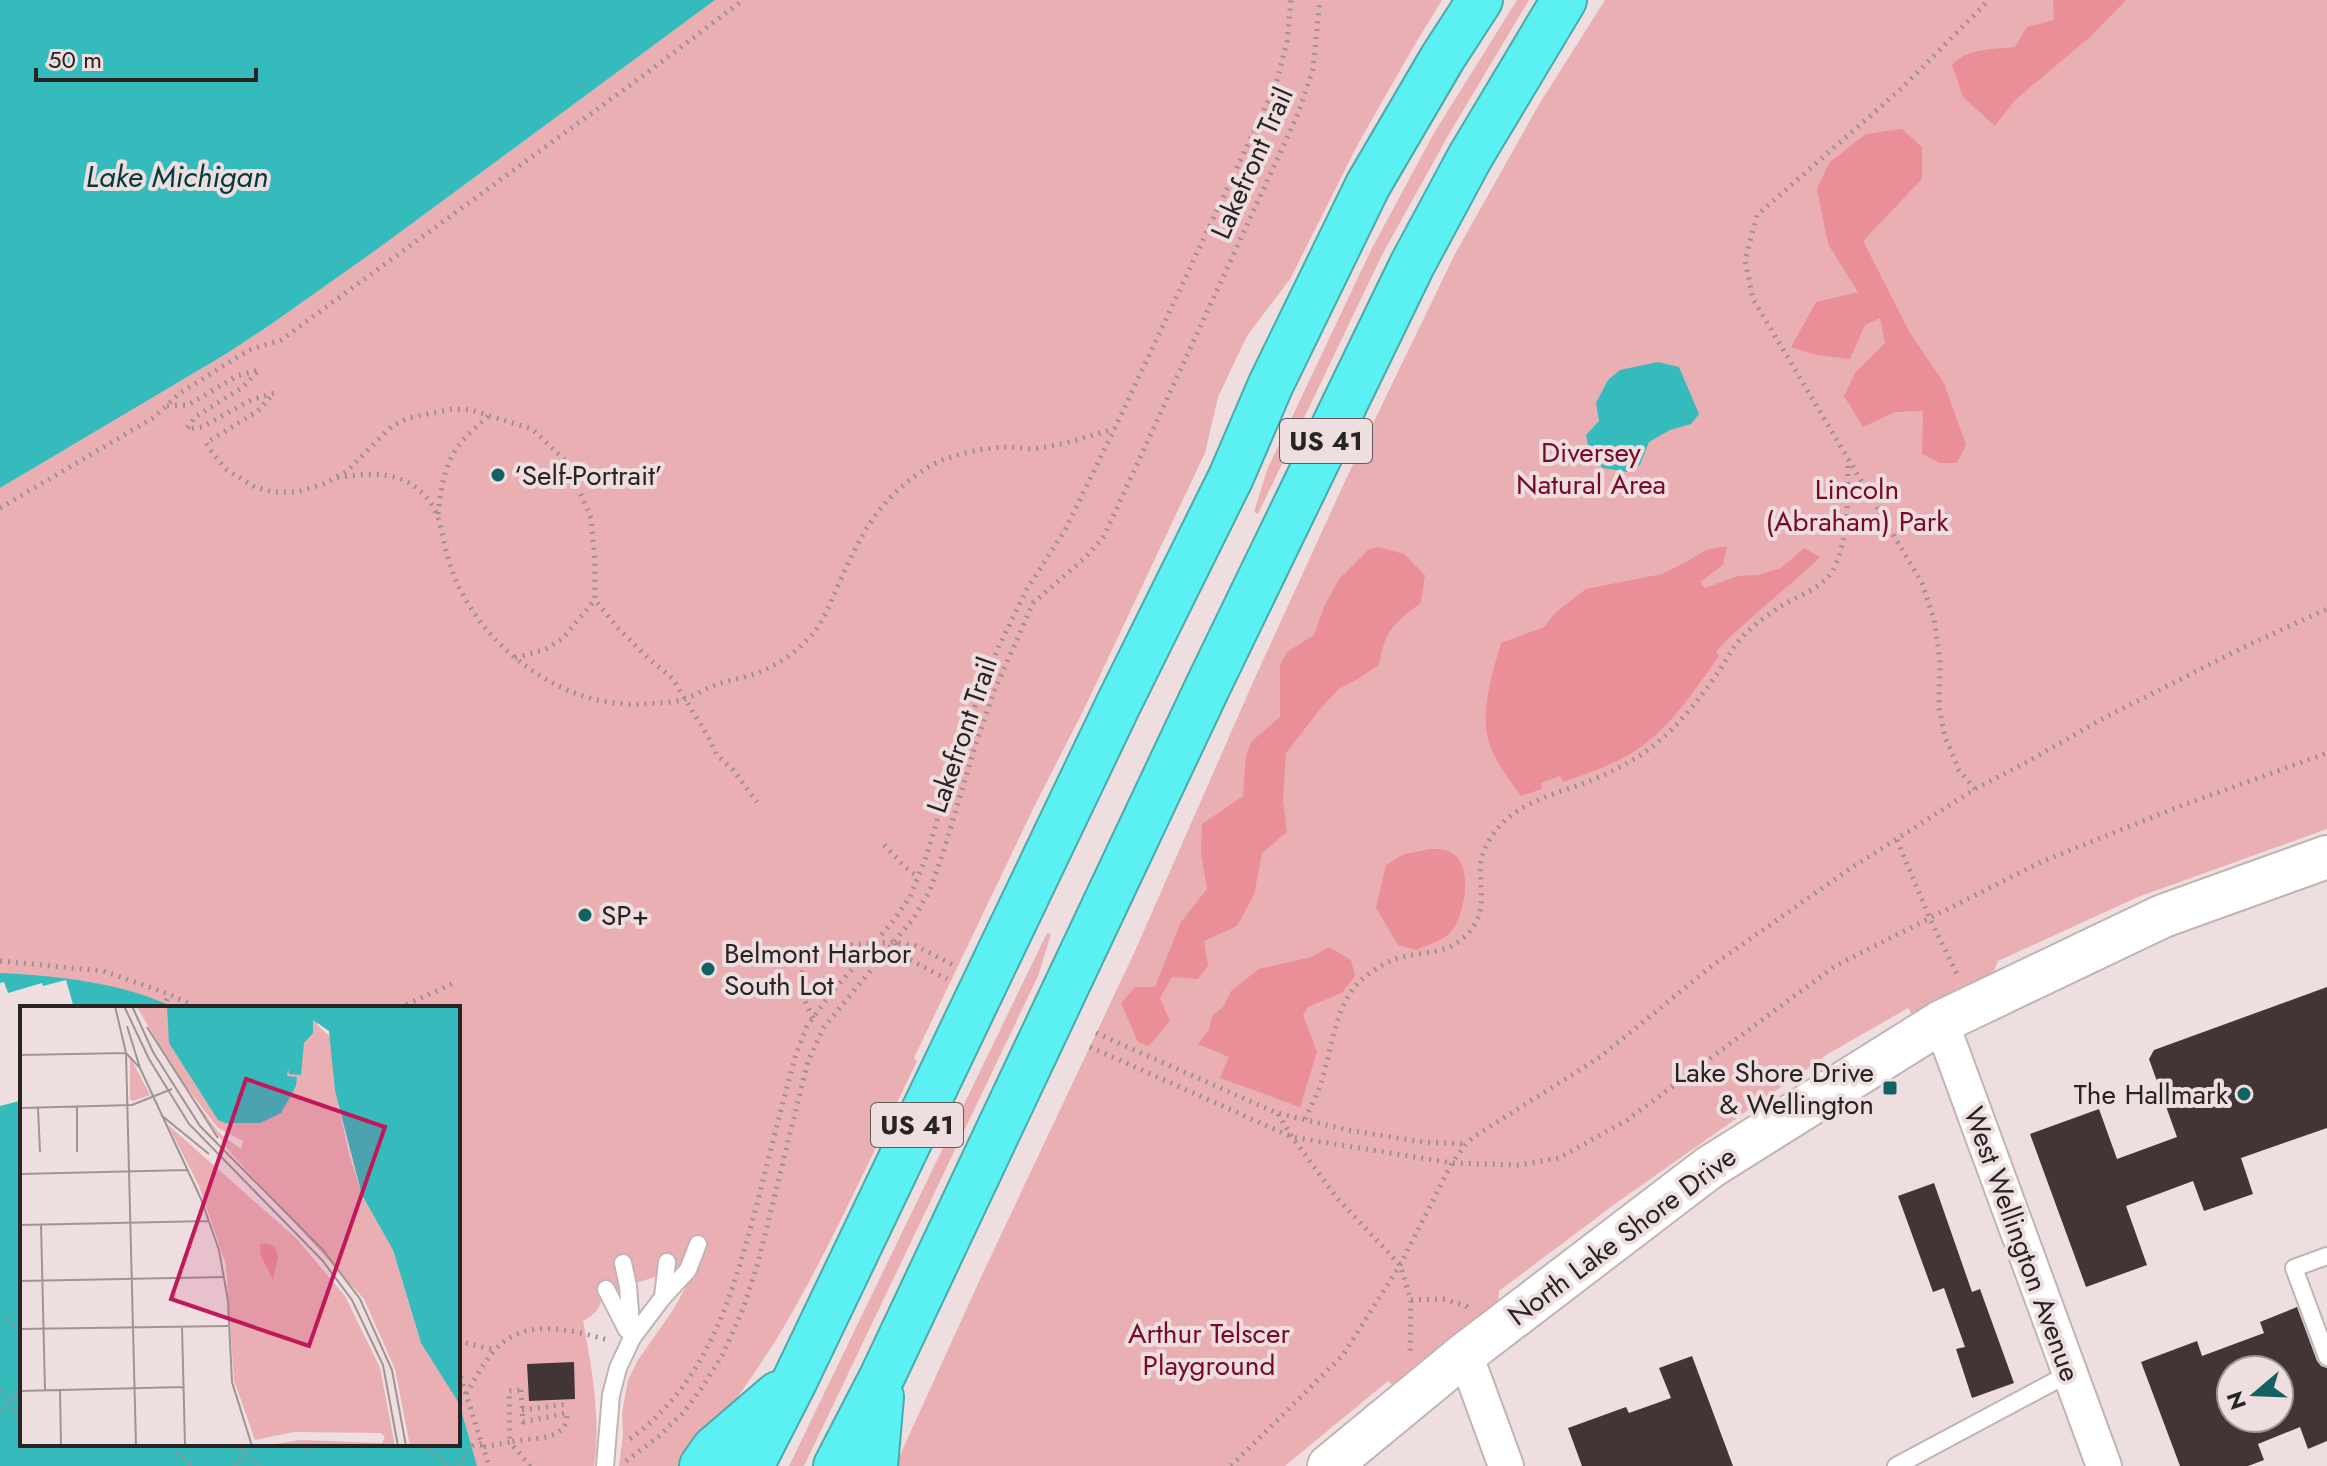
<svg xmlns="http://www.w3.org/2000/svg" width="2327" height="1466" viewBox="0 0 2327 1466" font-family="Jost,sans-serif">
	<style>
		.green { fill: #eaafb3; fill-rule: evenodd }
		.forest { fill: #ea8f97 }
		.water { fill: #36bbbd }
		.pier { fill: #eededf }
		.building { fill: #413536; fill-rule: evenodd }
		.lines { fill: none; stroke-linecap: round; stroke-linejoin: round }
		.service-casing { stroke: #c2b4b4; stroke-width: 20 }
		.minor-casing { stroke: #c2b4b4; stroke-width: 38 }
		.tertiary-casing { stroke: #c2b4b4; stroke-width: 46 }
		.motorway-casing { stroke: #4aa9aa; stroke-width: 48 }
		.path { stroke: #9c9091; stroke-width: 5; stroke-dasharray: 2 6; stroke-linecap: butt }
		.service { stroke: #fff; stroke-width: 16 }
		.minor { stroke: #fff; stroke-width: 34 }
		.tertiary { stroke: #fff; stroke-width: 42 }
		.motorway { stroke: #5bf0f2; stroke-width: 44 }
		.poi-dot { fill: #126263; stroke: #eededf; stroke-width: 3 }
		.labels { text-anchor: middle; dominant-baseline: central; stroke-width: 8; stroke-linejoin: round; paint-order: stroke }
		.shield { fill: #eededf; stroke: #645c5c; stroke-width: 2 }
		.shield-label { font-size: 26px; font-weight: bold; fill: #292424 }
		.street-label { font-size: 28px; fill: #292424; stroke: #eededf }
		.park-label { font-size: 28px; fill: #780927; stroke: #eededf }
		.poi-label { font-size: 28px; fill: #292424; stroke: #eededf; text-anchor: start }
		.water-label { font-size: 30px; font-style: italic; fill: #003c3d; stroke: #eededf }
		.inset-road { fill: none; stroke: #9f9494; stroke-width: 2 }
		.view { fill: #c2185b; fill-opacity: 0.15; stroke: #c2185b; stroke-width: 4 }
		.inset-edge { fill: none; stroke: #292424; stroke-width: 4 }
	</style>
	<rect width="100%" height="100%" fill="#eededf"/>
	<g class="green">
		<path d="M715,0H1442L1411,51L1358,144L1290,279L1247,336L1218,397L1205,453L1084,709L1034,807L914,1058L917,1061C874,1150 834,1240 785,1325C756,1374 721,1420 687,1466H619L623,1434L622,1413L628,1380L638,1360L673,1310L687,1285L658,1276L602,1294C601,1309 595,1314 583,1321C592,1369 601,1417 594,1466H0V488L226,354L270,325L376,250ZM22,1008H458V1444H22Z"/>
		<path d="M1517,0H1529L1449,134L1382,255L1258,514L1254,512L1267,470L1371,250L1434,133Z"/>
		<path d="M1605,0H2327V829L2138,897L1998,961L1993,974L1913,1016L1908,1008L1828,1054L1619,1201L1499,1291L1498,1305L1396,1388L1388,1381L1285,1466H895L982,1275L1135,951L1254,680L1346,479L1455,254L1538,106Z"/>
		<path d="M1047,933L1051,934L1038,976L804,1466H789Z"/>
	</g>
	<g class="forest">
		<path d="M2053,0H2126L2090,37L2015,100L1995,126L1963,97L1952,65C1967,48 1993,49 2015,47L2027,27L2054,20Z"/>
		<path d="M1902,129L1922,147V179L1863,241L1910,333L1944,383L1966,445L1957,463H1940L1922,454L1923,411L1895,412L1863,427L1844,396L1855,373L1885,343L1880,318L1865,325L1850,359L1816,355L1791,347L1816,302L1858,292L1828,244L1817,189L1829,163L1866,134Z"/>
		<path d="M1727,546L1723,565L1700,582L1705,588L1738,576L1758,575L1781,568L1804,548L1820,557C1786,590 1749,617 1716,651L1719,656C1694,691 1669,730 1632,753C1610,766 1586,774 1563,782L1560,776L1541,783L1542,789L1521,796C1511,781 1497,765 1491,748C1478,717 1492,674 1501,643L1544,627L1556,612L1586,589L1662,574L1686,562L1706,550Z"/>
		<path d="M1378,547L1404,554L1425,575L1421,603C1393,623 1385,631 1379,665L1358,679L1339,689L1321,708L1286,753L1283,800L1287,832L1262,853L1254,895L1237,926L1204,941L1208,966L1198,979L1172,977L1160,998L1170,1021L1149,1046L1138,1042L1121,1003L1135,987H1155L1181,922L1207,889L1201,854L1202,824L1243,796L1246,755L1252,741L1280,717V665L1287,652L1314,635L1324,607L1339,579L1368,550Z"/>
		<path d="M1431,849C1436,849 1445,849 1450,852C1475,863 1465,917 1450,933C1442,941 1427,945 1416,950L1398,945L1376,908L1386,865L1404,854Z"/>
		<path d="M1329,947L1351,960L1355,976L1343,992L1308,1007L1303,1015L1317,1052L1300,1107L1220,1078L1229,1057L1198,1044L1209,1030L1212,1016L1223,1007L1231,991L1259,969L1312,957Z"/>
	</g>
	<g class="water">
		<path d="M0,0H715L376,250L270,325L226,354L0,488Z"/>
		<path d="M1658,362L1679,367L1699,414L1691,424L1670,430L1649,442L1640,465L1627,472L1603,468L1590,457L1586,435L1599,421L1596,403L1608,380L1620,370Z"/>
		<path d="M0,973C57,976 122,982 175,1008H22V1444H458V1399L477,1466H0Z"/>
	</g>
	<path class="pier" d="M66,980L74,1008H22V1110L19,1101L0,1106V983L4,982L8,993L42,983L43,986Z"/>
	<g class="building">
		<path d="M2327,987V1128L2241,1158L2253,1194L2204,1211L2193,1181L2126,1206L2147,1265L2086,1287L2030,1134L2099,1109L2117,1159L2177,1137L2149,1059L2154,1050Z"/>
		<path d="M1934,1183L1972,1292L1980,1289L2014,1383L1972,1398L1956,1349L1965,1347L1944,1288L1933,1292L1898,1196Z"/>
		<path d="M2297,1307L2317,1361L2321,1366L2327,1368V1441L2308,1449L2300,1427L2258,1444L2264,1460L2248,1466H2180L2141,1362L2197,1341L2202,1356L2264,1333L2260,1322ZM2231,1370H2279V1418H2231Z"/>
		<path d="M1692,1356L1733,1466H1582L1568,1428L1626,1407L1629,1413L1671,1398L1659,1368Z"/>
		<path d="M574,1362L575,1399L529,1401L527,1364Z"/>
	</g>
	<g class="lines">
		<g class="service-casing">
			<g id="service">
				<path d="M2327,1256L2294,1268L2327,1357"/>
				<path d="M606,1289L627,1330"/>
				<path d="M663,1297L667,1262"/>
				<path d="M632,1338L663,1297L688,1270L698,1244"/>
				<path d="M605,1466L611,1395L618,1368L632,1338L628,1286L623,1263"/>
				<path d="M1896,1466L2070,1373"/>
			</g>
		</g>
		<g class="minor-casing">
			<g id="minor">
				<path d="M1941,1022L2104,1466"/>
				<path d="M1465,1354L1506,1466"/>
			</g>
		</g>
		<g class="tertiary-casing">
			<path id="tertiary" d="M1329,1466L1465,1354L1710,1167L1941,1022L2163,916L2327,857"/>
		</g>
		<g class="motorway-casing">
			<g id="motorway">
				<path d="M702,1466L714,1449L778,1394"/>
				<path d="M751,1466L795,1380L1118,705L1231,477L1271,384L1368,185L1443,57L1480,0"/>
				<path d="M836,1466L883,1375L1209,684L1412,265L1470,157L1564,0"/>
				<path d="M875,1466L881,1397"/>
			</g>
		</g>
		<g class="path">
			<path d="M167,406L188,405L237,376L259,370L243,387L195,417L187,429L202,427L251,400L274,393L258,411L206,443L214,455L227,470L255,487L273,492H297L326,483L346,472L392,426L408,418L452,409L471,410L532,429L567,462L591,518L595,561V600L617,627L648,658L672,678L708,736L716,754L733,770L757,802"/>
			<path d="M337,478C370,472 403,470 427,498C443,517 443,548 452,571C480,646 562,709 643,704C656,703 673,703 685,699C696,695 707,688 718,684C733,679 750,677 764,670C777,665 794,653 804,643C823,626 830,603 840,581C861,534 878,501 922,471C945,455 980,448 1008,447C1018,447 1028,450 1038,448C1064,445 1089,436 1114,429"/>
			<path d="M0,508L153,418L180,393L249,350L281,340L648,72L743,0"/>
			<path d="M438,514C441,488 445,459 464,439C471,431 480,424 488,416"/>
			<path d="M515,658L546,649L562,639L595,600"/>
			<path d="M1975,789L1959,770L1945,737L1939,708L1940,660L1934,619L1922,583L1753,299L1745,260L1757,215L1902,88L1989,0"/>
			<path d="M1897,840L1930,919L1959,978"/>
			<path d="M884,845L905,867L918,877"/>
			<path d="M896,943L900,955L947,979"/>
			<path d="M0,961L103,971L169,994L198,1008"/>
			<path d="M163,1008L169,994"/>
			<path d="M399,1008L456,982"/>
			<path d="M813,1018C797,986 795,977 816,947L895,942L916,946L955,966"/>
			<path d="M1096,1033L1277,1113L1347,1130L1423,1142L1466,1144"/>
			<path d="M1090,1047L1292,1137L1452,1163L1519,1165L1559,1158L1627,1120L1835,966L2041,862L2178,807L2327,753"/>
			<path d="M1278,1114L1292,1137L1337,1198L1400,1265L1411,1300L1410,1354"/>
			<path d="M1305,1119C1310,1108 1316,1097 1320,1086C1331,1055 1333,1016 1353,989C1361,978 1379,966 1392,960C1421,949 1451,959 1473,927C1489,905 1476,879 1482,856C1484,848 1492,835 1497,829C1519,802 1556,794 1587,782C1603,776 1621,767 1636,758C1670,737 1697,703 1719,671C1728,657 1735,643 1747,632C1757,623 1770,613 1781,606C1800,595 1824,588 1834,568C1850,535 1847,495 1848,460"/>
			<path d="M1411,1300L1443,1299L1466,1306L1468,1308"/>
			<path d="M7,1319L22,1333"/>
			<path d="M458,1341L495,1350"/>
			<path d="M458,1369L489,1466"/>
			<path d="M0,1390L10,1400"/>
			<path d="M521,1390L523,1422L567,1413C568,1443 531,1437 510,1442L509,1391Z"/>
			<path d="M466,1394C475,1379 483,1363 494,1351C524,1316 571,1330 608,1340"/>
			<path d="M6,1404L22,1419"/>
			<path d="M522,1410L568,1404"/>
			<path d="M0,1411L22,1388"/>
			<path d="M630,1439C708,1382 732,1296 756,1208C769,1156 782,1105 796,1054L807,1026L829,996L893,921L910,897L925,860L962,739L998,648L1027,589L1065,530L1115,428L1276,84L1287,42L1291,0"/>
			<path d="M233,1444L261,1466"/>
			<path d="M301,1444L312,1453"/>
			<path d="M421,1444L449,1466"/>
			<path d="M484,1447L510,1442L530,1466"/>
			<path d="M177,1453L192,1466"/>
			<path d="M626,1461L658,1437L683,1413L703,1386L723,1354L743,1309L758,1263L808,1061L824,1027L913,919L930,890L943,853L975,746L994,692L1033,603L1086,557L1104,536L1298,114L1313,69L1320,0"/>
			<path d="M234,1466L252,1444"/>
			<path d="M458,1466L473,1446L483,1443"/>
			<path d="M1231,1466L1343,1355L1400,1265L1452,1163L1466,1144L1475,1136L1600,1057L1713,965L1851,868L1975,789L2027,762L2102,719L2244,647L2327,609"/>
		</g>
		<use href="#service" class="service"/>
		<use href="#minor" class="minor"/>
		<use href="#tertiary" class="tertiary"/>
		<use href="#motorway" class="motorway"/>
	</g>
	<g class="poi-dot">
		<circle cx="498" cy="475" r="8"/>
		<circle cx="585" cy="915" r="8"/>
		<circle cx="708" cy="969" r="8"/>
		<rect x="1882" y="1080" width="16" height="16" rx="4"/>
		<circle cx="2244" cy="1094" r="8"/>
	</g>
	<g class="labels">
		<g class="shield">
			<rect x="1280" y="419" width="92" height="44" rx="6"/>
			<rect x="871" y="1103" width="92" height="44" rx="6"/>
		</g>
		<g class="shield-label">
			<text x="1326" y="441">US 41</text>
			<text x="917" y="1125">US 41</text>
		</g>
		<g class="street-label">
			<text transform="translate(1252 163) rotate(-66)">Lakefront Trail</text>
			<text transform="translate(962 735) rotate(-71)">Lakefront Trail</text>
			<text transform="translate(1622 1236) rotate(-37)">North Lake Shore Drive</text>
			<text transform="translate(2022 1244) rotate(70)">West Wellington Avenue</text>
		</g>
		<g class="park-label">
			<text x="1591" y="452">Diversey<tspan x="1591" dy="32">Natural Area</tspan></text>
			<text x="1857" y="489">Lincoln<tspan x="1857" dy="32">(Abraham) Park</tspan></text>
			<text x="1209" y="1333">Arthur Telscer<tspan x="1209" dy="32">Playground</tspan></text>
		</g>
		<g class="poi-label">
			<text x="514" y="475">‘Self-Portrait’</text>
			<text x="601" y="915">SP+</text>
			<text x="724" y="953">Belmont Harbor<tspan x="724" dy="32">South Lot</tspan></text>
			<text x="1874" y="1072" text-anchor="end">Lake Shore Drive<tspan x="1874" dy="32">&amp; Wellington</tspan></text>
			<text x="2228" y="1094" text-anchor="end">The Hallmark</text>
		</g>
		<g class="water-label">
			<text x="177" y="176">Lake Michigan</text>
		</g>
	</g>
	<g transform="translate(20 1006)">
		<rect width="440" height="440" fill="#eededf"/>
		<path d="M312,0L297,19L313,33L314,79L329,148L342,189L373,244L399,331L440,399V440H390L375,363L344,293L209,145L165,81L199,127L221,143L223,135L198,122L160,73L117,1ZM110,51L130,89L113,95L110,93ZM148,119L276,232L325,290L360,362L375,440H243L280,434L362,437L365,431L361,427L274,426L235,434L214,374L206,259L179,180Z" fill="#eaafb3"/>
		<path d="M245,237L255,241L258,251L253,274L241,250L240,238Z" fill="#ea8f97"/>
		<path d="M440,0V399L401,337L373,244L342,189L315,85L309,25L293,14V27L284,37L281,69L269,68L268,63L267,70L277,71L276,80L261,107L240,117H206L198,114L149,37L147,0Z" fill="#36bbbd"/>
		<path class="inset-road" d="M95,0L106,47L116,440M104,0L129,53L169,118L302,254L332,294L363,359L378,440M112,0L133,46L180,120L303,244L340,293L372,364L386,440M107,20L120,62M127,21L198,132M0,49L106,47L120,62L181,193L199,244L208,295L212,376L232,440M57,101V146M0,102L112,99L152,83M18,102L20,146M141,109L189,148M0,168L167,164M21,218L25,384M0,219L189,215M0,275L205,271M162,320L165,440M0,323L208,320M40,384L41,440M0,385L163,381"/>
		<path class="view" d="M226,73L365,121L289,340L151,293Z"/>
		<rect width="440" height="440" class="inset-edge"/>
	</g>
	<g transform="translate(2255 1394) rotate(251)"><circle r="38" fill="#eededf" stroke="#9f9494" stroke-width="2"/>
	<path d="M0-6L14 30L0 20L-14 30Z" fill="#126263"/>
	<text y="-12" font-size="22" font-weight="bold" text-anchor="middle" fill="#292424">N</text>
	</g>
	<path d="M36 68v12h220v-12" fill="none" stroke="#292424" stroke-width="4"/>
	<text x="48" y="68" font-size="24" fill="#292424" stroke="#eededf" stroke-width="6" paint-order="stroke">50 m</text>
</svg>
